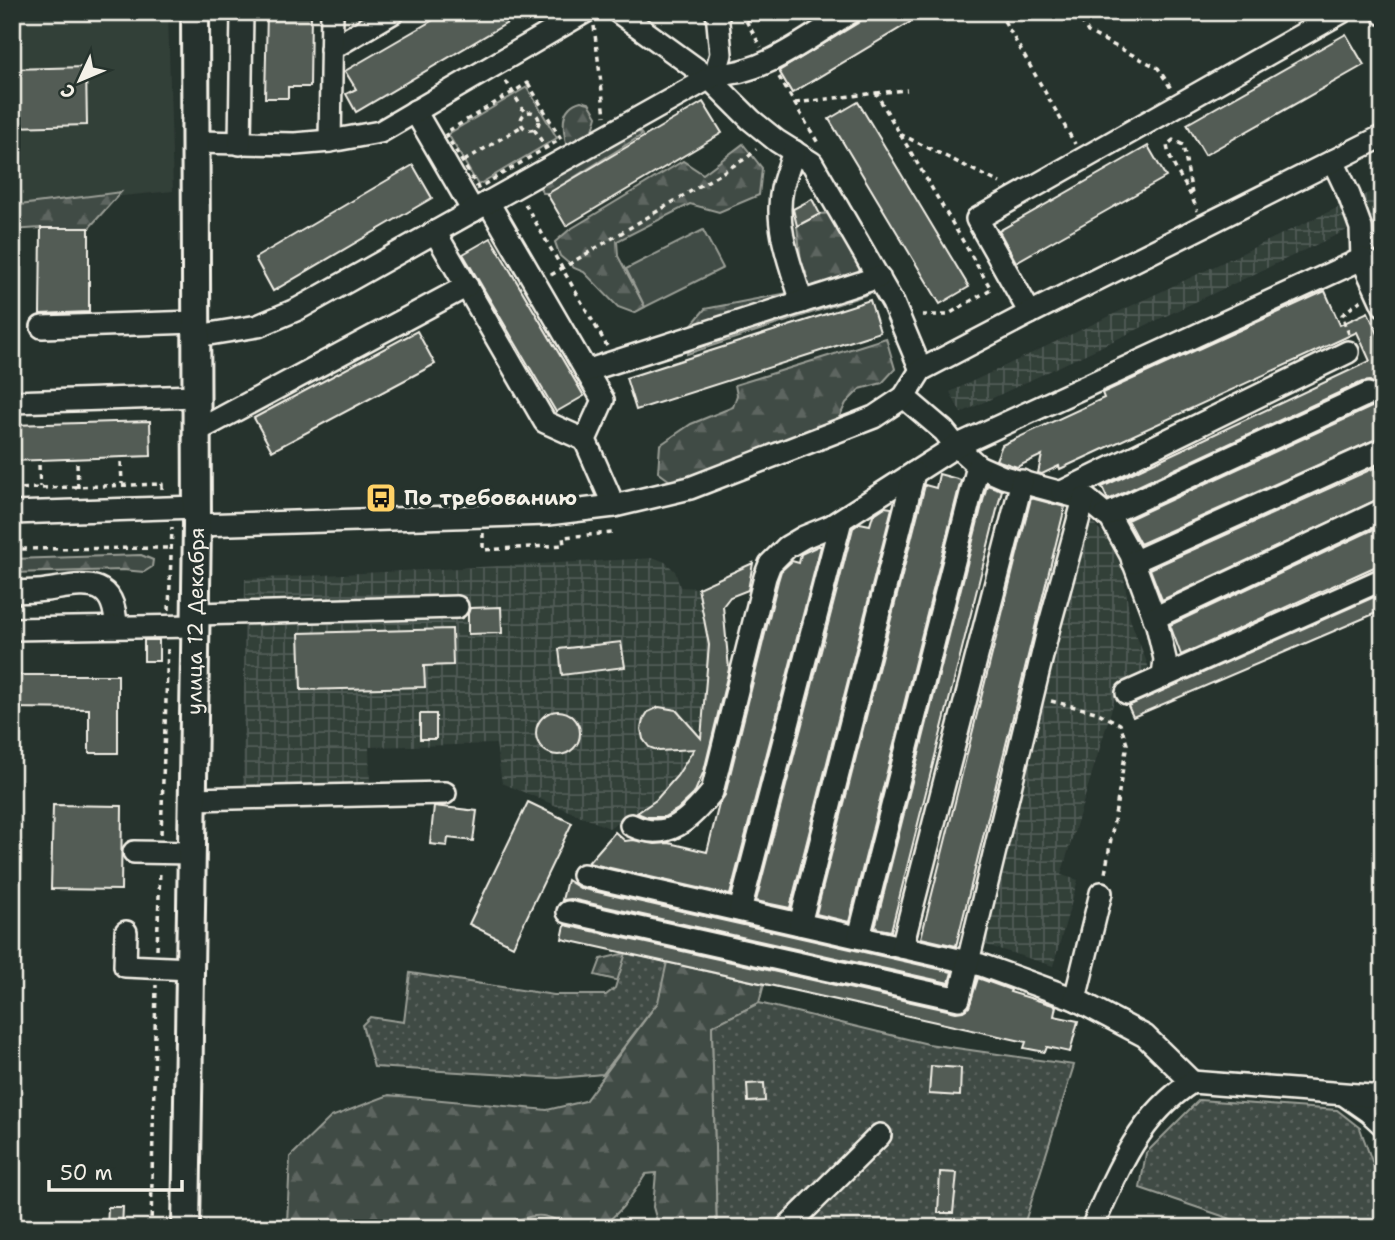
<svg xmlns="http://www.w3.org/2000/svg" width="1395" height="1240" viewBox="0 0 1395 1240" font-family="'Shantell Sans',sans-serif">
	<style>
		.built { fill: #333f39 }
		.industrial { fill: url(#industrial-grid) }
		.forest { fill: url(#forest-firs); stroke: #9a9e96; stroke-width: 2 }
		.park { fill: #414b45; stroke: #9a9e96; stroke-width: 2 }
		.garden { fill: url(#garden-dots); stroke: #9a9e96; stroke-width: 2 }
		.building { fill: #525c55; stroke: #f4f1e8; stroke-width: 2 }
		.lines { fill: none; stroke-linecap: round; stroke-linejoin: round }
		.minor-casing { stroke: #f4f1e8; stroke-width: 26 }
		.major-casing { stroke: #f4f1e8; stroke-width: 32 }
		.path { stroke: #f4f1e8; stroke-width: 3.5; stroke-dasharray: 5 5; stroke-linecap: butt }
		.minor { stroke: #26332d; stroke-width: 21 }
		.major { stroke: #26332d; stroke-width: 26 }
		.labels { text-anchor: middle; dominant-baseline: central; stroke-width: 7; stroke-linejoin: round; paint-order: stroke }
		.poi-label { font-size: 21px; font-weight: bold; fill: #f4f1e8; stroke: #26332d; text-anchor: start }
		.street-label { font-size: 21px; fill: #f4f1e8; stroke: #26332d }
	</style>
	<defs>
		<pattern id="industrial-grid" width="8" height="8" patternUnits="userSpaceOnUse" patternTransform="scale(1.75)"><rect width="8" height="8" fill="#333f39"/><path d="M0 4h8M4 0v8" fill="none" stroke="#515b56"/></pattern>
		<pattern id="forest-firs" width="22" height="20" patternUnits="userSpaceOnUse" patternTransform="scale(1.75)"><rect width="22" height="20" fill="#414b45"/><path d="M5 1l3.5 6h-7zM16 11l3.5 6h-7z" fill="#5d6560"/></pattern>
		<pattern id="garden-dots" width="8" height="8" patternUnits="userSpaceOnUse" patternTransform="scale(1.75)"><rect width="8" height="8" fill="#414b45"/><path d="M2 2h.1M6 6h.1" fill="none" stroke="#5d6560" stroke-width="1.8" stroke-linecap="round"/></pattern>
	</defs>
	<rect width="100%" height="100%" fill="#26332d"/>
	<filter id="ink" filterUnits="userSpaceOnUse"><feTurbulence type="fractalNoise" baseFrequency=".0143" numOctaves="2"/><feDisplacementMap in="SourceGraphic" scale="14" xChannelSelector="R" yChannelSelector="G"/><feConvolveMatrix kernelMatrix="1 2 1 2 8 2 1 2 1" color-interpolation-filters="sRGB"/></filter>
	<g filter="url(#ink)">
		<path class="built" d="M12,12H168L173,191L12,207Z"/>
		<g class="industrial">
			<path d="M1383,186V213L961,413L950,392Z"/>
			<path d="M1089,518L1107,538L1123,570L1130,619L1149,668L1119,685L1061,875L1078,880L1053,966L980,943Z"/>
			<path d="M655,558L665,562L675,571L680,587L698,588L709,645L702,722L696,742L677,776L656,800L609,828L502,783L496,744L369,747L370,784L243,786L245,579Z"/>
		</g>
		<g class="forest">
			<path d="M581,101L589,103L597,116L591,138L637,128L642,135L549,193H543L539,186V182L567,149C563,130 558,107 581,101Z"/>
			<path d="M743,144L762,168L759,195L719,212L690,204L617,241L618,256L645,307L634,313L618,307L584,272L574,268L560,256L555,242L569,230L683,161L703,174Z"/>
			<path d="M121,192L89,228H41L12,230V206Z"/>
			<path d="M831,213L846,233L869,294L687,354L689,328L705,309L788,293L806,273L801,261L797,226L820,214Z"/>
			<path d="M886,338L895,369L882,383L860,389L846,403L839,418L827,429L674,484L658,472L660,445L691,424L733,407L737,395L735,385Z"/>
			<path d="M141,555L153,560L152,567L144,572L123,570L12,573V559Z"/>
			<path d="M626,953L764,984L759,1003L712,1026L717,1228H659L653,1207L656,1173L646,1174C633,1193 621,1215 600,1226C580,1236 561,1219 543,1216C532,1214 510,1222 501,1228H289L287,1223L290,1157L331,1117L389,1095L547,1110L585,1101L658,1002L632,984L595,975L601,959Z"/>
		</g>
		<g class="park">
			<path d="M527,87L557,138L478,185L448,134Z"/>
			<path d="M703,230L723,268L645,307L626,269Z"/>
		</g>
		<g class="garden">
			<path d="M626,953L667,962L658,1002L603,1074L558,1078L374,1067L362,1025L370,1017L404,1022L410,973L554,995H606L615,988Z"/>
			<path d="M759,1003L928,1044L1074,1065L1023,1228H717L712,1026Z"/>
			<path d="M1199,1100L1337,1110L1360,1128L1379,1181L1377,1228H1240V1222L1140,1188L1146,1153Z"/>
		</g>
		<g class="building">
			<path d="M267,12H311L310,87H288V98H265Z"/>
			<path d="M447,12H526L356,112L346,94L356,89L345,71Z"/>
			<path d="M869,12H927L792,93L779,71L858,23Z"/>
			<path d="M1346,34L1364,65L1205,155L1187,124Z"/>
			<path d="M86,67L87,125L12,127V69Z"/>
			<path d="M703,102L722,133L566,226L547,194Z"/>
			<path d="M858,102L969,287L940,304L829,119Z"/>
			<path d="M1148,146L1166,177L1016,262L999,231Z"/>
			<path d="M413,165L432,198L273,291L255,258Z"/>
			<path d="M812,199L820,214L797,226L793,209Z"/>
			<path d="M41,228H89V312L40,314Z"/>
			<path d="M491,238L584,396L556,412L463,254Z"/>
			<path d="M1325,291L1340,325L1368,312L1383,345V436L1140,544L1127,520L1374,406L1381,396L1380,388L1370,381L1362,382L1108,500L1102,487L1370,361L1357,332L1060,469L1059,466L1042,474L1038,473L1042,455L1017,467L996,460L1002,445L1104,398L1102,393Z"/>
			<path d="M870,300L880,332L636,410L626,378Z"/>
			<path d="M417,331L435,364L272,451L254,418Z"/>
			<path d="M150,421L151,456L12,461V425Z"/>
			<path d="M1383,464V497L1162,600L1150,569Z"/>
			<path d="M939,474L961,480L849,922L816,914L925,485L936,488Z"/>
			<path d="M987,485L1002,490L891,931L875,928Z"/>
			<path d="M1031,498L1065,507L956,946L921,938Z"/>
			<path d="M885,507L892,508L790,908L756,901L853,528L860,523L870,525L873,515Z"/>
			<path d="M1383,525V563L1181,655L1170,625Z"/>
			<path d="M818,546H821L730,895L588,863L615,832L625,841L633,840L655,844L669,843L707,852L719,804L725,795L778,581L781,571L792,561L799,563L801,554Z"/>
			<path d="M753,563L748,590L730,597L723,606L729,669L704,771L694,794L678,809L664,817H647L637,813L656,800L677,776L694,749L659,751L649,747L643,739L641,729L643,720L648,712L659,707L676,710L701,738L709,645L698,588Z"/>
			<path d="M1383,593V610L1133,717L1128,706Z"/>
			<path d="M501,607L502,633L468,634V614L470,608Z"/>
			<path d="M452,629L453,665L424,666L425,687L301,690L299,633Z"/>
			<rect x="144" y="640" width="15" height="21"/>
			<path d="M621,642L625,667L562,675L559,649Z"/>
			<path d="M12,675H118V753H89V709L12,708Z"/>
			<circle cx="558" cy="733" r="22"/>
			<rect x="420" y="714" width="16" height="25"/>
			<path d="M528,802L572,823L513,946L469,924Z"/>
			<path d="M53,805L122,806L121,890L51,889Z"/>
			<path d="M434,806L477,811L473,841L448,838L447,846L430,844Z"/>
			<path d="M567,880L580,888L952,972L949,983L571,899L562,900Z"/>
			<path d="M565,925L956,1012L963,1011L969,1007L978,978L1011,990L1010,992L1056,1006L1054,1016L1078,1021L1070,1052L1047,1047L1045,1052L1024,1048L1026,1042L562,939Z"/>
			<path d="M931,1066L961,1068L960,1096L929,1094Z"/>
			<path d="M764,1083L765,1101L748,1102L747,1084Z"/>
			<path d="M940,1172L957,1173L953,1213H938Z"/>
			<path d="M108,1207H123L122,1228H107Z"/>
		</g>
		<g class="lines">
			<g class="minor-casing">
				<g id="minor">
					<path d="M618,12L709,78L751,120L777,141L812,163L893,303L921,370"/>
					<path d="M1382,12L1383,14"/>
					<path d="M331,49L394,12"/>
					<path d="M715,75L721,54L717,12"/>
					<path d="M415,111L473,211"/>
					<path d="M330,141L332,12"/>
					<path d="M196,142L295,144L330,141L380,132L585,12"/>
					<path d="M240,144L242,12"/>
					<path d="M794,151C790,164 785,176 782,189C774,227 791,266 802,302"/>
					<path d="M1333,161L1349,195L1361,228L1362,259L1383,305"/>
					<path d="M488,202L603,400L585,440L614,506"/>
					<path d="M435,232L545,422L585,440"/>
					<path d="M1030,313L977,219L1342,12"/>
					<path d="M42,327L197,322"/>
					<path d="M197,336L258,326L298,309L715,75C765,74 809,37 851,12"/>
					<path d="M586,371L879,277"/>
					<path d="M904,397L944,431L956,446L978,466L1003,477L1088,500L1111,519L1131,555L1157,625L1165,659L1163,677"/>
					<path d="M12,402L196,396"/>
					<path d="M197,431L467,286"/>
					<path d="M1062,492L1348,352"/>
					<path d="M12,513L197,507"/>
					<path d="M1106,515L1368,394"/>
					<path d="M197,525L548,514L614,506L690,488L874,417L904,397L921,370L1030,313L1383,136"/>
					<path d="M1133,562L1383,449"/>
					<path d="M12,592C23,591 35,592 46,590C84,585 115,575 116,627"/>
					<path d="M195,614L457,607"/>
					<path d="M1154,618L1383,510"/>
					<path d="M12,629L195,626"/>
					<path d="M1127,693L1383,579"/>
					<path d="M192,799L445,793"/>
					<path d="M631,825C668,843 690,819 712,792L765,577L770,564L787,547L804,537L831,526L956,446L1362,259L1376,265H1383"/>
					<path d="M134,852L191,853"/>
					<path d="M583,875L981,965L1075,999L1145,1036L1192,1082"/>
					<path d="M740,910L841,520"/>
					<path d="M568,912L959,999L1049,627L1084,499"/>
					<path d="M800,924L914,473"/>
					<path d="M126,932L125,966L191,969"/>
					<path d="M859,937L978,466"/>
					<path d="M902,947L1022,481"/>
					<path d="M1075,999L1101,893"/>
					<path d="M1346,1096L1369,1112L1383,1125"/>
					<path d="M786,1228L880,1135"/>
					<path d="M1092,1228C1116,1173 1139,1116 1192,1082L1383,1097"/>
				</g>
			</g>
			<g class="major-casing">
				<g id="major">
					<path id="s1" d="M186,1228L197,525L195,12"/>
				</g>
			</g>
			<g class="path">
				<path d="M741,12L761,47"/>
				<path d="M999,12L1075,144"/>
				<path d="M1076,12L1088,32L1158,68L1172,90"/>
				<path d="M746,21L761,12"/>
				<path d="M594,26L605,116"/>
				<path d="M779,77L818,143"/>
				<path d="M506,81L525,113"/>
				<path d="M528,83L561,139L478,188L445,133Z"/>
				<path d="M876,93L907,90"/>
				<path d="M795,103L876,93L991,289L947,315H917"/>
				<circle cx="530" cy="121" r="9"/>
				<path d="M534,129L546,148"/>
				<path d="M900,134L1000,183"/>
				<path d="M464,161L522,126"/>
				<path d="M1192,194L1183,145L1173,140L1167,145C1170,168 1190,186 1197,211"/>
				<path d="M525,204L607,346"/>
				<path d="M551,275L748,157L756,149"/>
				<path d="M1349,334L1342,315L1361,300"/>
				<path d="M121,462L122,484"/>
				<path d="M77,463L78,488"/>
				<path d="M39,465L40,487"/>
				<path d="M12,489L162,484V490"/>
				<path d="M483,533V550L564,545L563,537L612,533"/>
				<path d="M12,549L172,548"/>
				<path d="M169,610L172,527"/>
				<path d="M1051,701L1096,712L1120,724L1127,744L1105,874"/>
				<path d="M161,834L168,646"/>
				<path d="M157,949L160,869"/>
				<path d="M151,1228L156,985"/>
			</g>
			<use href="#minor" class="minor"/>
			<use href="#major" class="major"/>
		</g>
	</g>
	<defs>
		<g id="bus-square" transform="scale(1.575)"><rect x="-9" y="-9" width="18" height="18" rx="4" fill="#ffd166" stroke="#26332d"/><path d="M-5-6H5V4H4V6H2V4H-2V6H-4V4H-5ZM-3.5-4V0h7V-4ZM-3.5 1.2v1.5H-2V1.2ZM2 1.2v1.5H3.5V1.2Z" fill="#111"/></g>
	</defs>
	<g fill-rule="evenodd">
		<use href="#bus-square" x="381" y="498"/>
	</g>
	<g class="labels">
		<g class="poi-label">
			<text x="404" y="498">По требованию</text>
		</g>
		<g class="street-label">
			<text stroke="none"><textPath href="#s1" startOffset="607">улица 12 Декабря</textPath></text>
		</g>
	</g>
	<rect width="1395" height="1240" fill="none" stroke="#26332d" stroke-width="42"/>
	<rect x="21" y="21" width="1353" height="1198" fill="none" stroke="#f4f1e8" stroke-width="2.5" filter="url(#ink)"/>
	<g transform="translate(80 80) rotate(226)" stroke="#26332d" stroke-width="5" paint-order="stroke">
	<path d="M0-5L12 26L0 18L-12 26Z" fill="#f4f1e8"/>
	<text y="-10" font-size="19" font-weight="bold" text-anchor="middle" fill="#f4f1e8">С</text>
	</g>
	<path d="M49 1180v10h133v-10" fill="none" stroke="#f4f1e8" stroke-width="3.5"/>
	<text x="60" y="1180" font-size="21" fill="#f4f1e8" stroke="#26332d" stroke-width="5" paint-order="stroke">50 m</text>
</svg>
